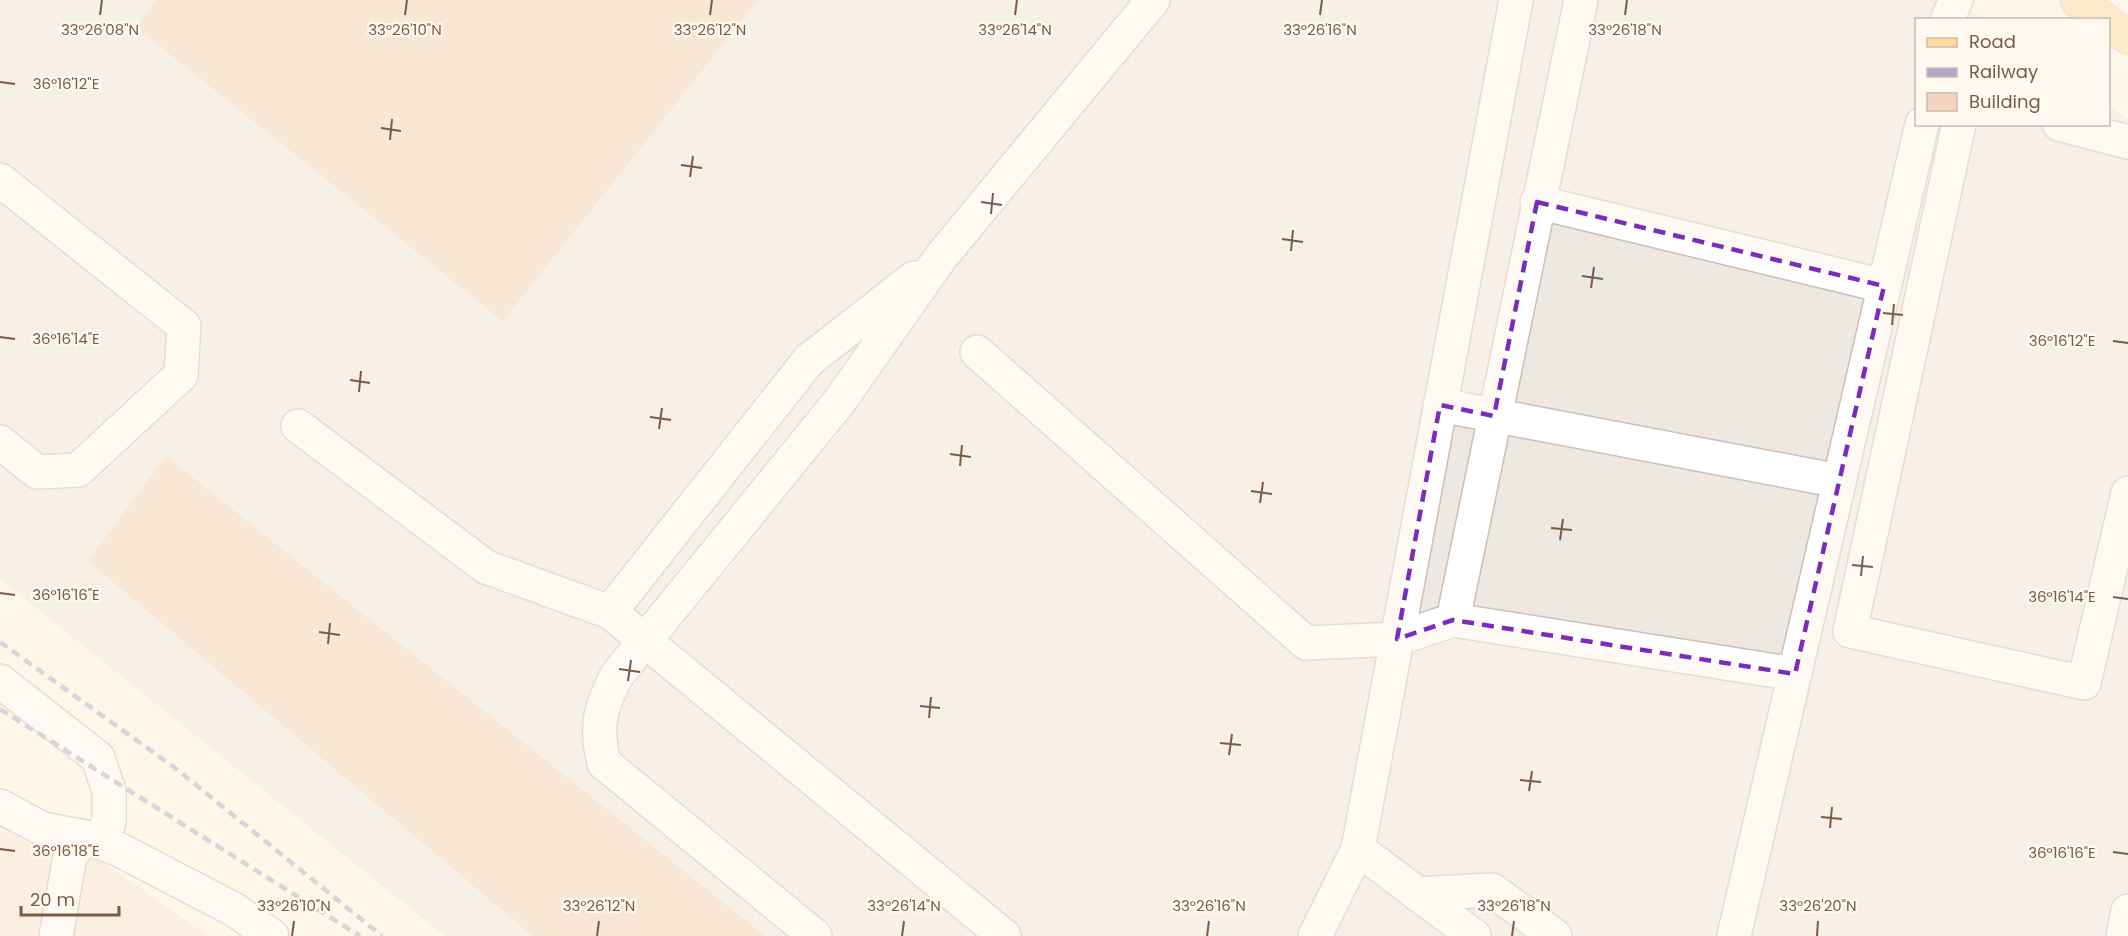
<svg xmlns="http://www.w3.org/2000/svg" width="2128" height="936" viewBox="0 0 2128 936" font-family="Poppins,sans-serif">
	<style>
		.residential { fill: #f6e7d7 }
		.industrial { fill: #eee8e2 }
		.building { fill: #f4d4bf }
		.lines { fill: none; stroke-linecap: round; stroke-linejoin: round }
		.minor-casing { stroke: #d1bdad; stroke-width: 36 }
		.major-casing { stroke: #dcd4d0; stroke-width: 36 }
		.minor { stroke: #fff; stroke-width: 33 }
		.major { stroke: #feda9f; stroke-width: 33 }
		.rail { stroke: #b8a5c9; stroke-width: 4.5; stroke-dasharray: 9 6; stroke-linecap: butt }
		.marked { fill: none; stroke: #7b2cbf; stroke-width: 4.5; stroke-dasharray: 12 8; stroke-linejoin: round }
		.ticks { fill: none; stroke: #7a5b4a; stroke-width: 2 }
		.ticks-label { font-size: 15px; text-anchor: middle; fill: #7a5b4a; stroke: #fff9f0; stroke-width: 4.5; stroke-linejoin: round; paint-order: stroke }
	</style>
	<rect width="100%" height="100%" fill="#fdf5e9"/>
	<path class="residential" d="M0,824L78,845L208,936H0Z"/>
	<path class="industrial" d="M0,0H1956L1984,19L1916,20V124H2108L2109,106L2128,119V936H445L0,579Z"/>
	<g class="building">
		<path d="M157,0H758L503,321L136,27Z"/>
		<path d="M166,456L765,936H533L88,561Z"/>
	</g>
	<g class="lines">
		<g class="minor-casing">
			<g id="minor">
				<path d="M1947,20L1956,0"/>
				<path d="M1959,124L1850,631L2084,683L2128,493"/>
				<path d="M2059,124L2128,142"/>
				<path d="M0,180L184,326L181,375L78,470L37,472L0,442"/>
				<path d="M1537,202L1884,286"/>
				<path d="M977,352L1306,643L1397,639L1453,620L1795,674"/>
				<path d="M1440,405L1839,481"/>
				<path d="M298,426L486,567L610,612L1004,936"/>
				<path d="M610,612L809,360L914,278"/>
				<path d="M1453,620L1581,0"/>
				<path d="M0,681L98,758L109,791V823L98,841"/>
				<path d="M0,806L43,829L85,837L118,849L235,910L272,936"/>
				<path d="M1358,849L1474,936"/>
				<path d="M1417,894L1492,890L1555,936"/>
				<path d="M56,936L70,856L85,837"/>
				<path d="M815,936L604,763C595,725 600,709 617,675L839,402L941,257L1153,0"/>
				<path d="M1315,936L1358,849L1516,0"/>
				<path d="M1734,936L1922,124"/>
				<path d="M2123,936L2128,911"/>
			</g>
		</g>
		<g class="major-casing">
			<g id="major">
				<path d="M2077,0L2104,20"/>
				<path d="M2108,23L2128,37"/>
			</g>
		</g>
		<use href="#minor" class="minor"/>
		<use href="#major" class="major"/>
		<g class="rail">
			<path d="M0,642L175,768L382,936"/>
			<path d="M0,709L360,936"/>
		</g>
	</g>
	<path d="M0 0H2128V936H0ZM1537,202L1884,286L1795,674L1453,620L1397,639L1440,405L1494,416Z" fill="#fdf5e9" fill-opacity=".55" fill-rule="evenodd"/>
	<path class="marked" d="M1537,202L1884,286L1795,674L1453,620L1397,639L1440,405L1494,416Z"/>
	<path class="ticks" d="M100,15L102,0M405,15L407,0M710,15L712,0M1015,15L1017,0M1320,15L1322,0M1625,15L1627,0M0,82L15,84M381,128L401,131M390,140L392,119M681,165L702,168M690,177L693,156M981,202L1002,205M991,214L993,193M1282,239L1303,242M1291,251L1293,230M1582,276L1603,279M1591,288L1594,267M1883,313L1903,315M1892,325L1894,304M0,337L15,339M2113,341L2128,343M350,380L370,383M359,392L361,371M650,417L671,420M659,429L662,408M950,454L971,457M960,466L962,445M1251,491L1272,494M1260,503L1263,482M1551,528L1572,530M1560,540L1563,519M1852,565L1873,567M1861,576L1863,556M0,593L15,595M2113,597L2128,599M319,632L340,635M328,644L330,623M619,669L640,672M628,681L631,660M920,706L940,708M929,718L931,697M1220,743L1241,745M1229,755L1232,734M1520,780L1541,782M1529,791L1532,771M1821,817L1842,819M1830,828L1832,807M0,849L15,851M2113,852L2128,854M292,936L294,921M597,936L599,921M902,936L904,921M1207,936L1209,921M1512,936L1514,921M1817,936L1818,921"/>
	<g class="ticks-label">
		<text x="100" y="35">33°26'08"N</text>
		<text x="405" y="35">33°26'10"N</text>
		<text x="710" y="35">33°26'12"N</text>
		<text x="1015" y="35">33°26'14"N</text>
		<text x="1320" y="35">33°26'16"N</text>
		<text x="1625" y="35">33°26'18"N</text>
		<text x="66" y="89">36°16'12"E</text>
		<text x="66" y="344">36°16'14"E</text>
		<text x="2062" y="346">36°16'12"E</text>
		<text x="66" y="600">36°16'16"E</text>
		<text x="2062" y="602">36°16'14"E</text>
		<text x="66" y="856">36°16'18"E</text>
		<text x="2062" y="858">36°16'16"E</text>
		<text x="294" y="911">33°26'10"N</text>
		<text x="599" y="911">33°26'12"N</text>
		<text x="904" y="911">33°26'14"N</text>
		<text x="1209" y="911">33°26'16"N</text>
		<text x="1514" y="911">33°26'18"N</text>
		<text x="1818" y="911">33°26'20"N</text>
	</g>
	<rect x="1915" y="18" width="195" height="108" fill="#fff9f0" stroke="#cabaae" stroke-width="1.5"/>
	<rect x="1927" y="38" width="30" height="9" fill="#feda9f" stroke="#cabaae" stroke-width="1.5"/>
	<text x="1969" y="48" font-size="18" fill="#7a5b4a">Road</text>
	<rect x="1927" y="68" width="30" height="9" fill="#b8a5c9" stroke="#cabaae" stroke-width="1.5"/>
	<text x="1969" y="78" font-size="18" fill="#7a5b4a">Railway</text>
	<rect x="1927" y="93" width="30" height="18" fill="#f4d4bf" stroke="#cabaae" stroke-width="1.5"/>
	<text x="1969" y="108" font-size="18" fill="#7a5b4a">Building</text>
	<path d="M21 906v9h98v-9" fill="none" stroke="#7a5b4a" stroke-width="3"/>
	<text x="30" y="906" font-size="18" fill="#7a5b4a" stroke="#fff9f0" stroke-width="4.5" paint-order="stroke">20 m</text>
</svg>
